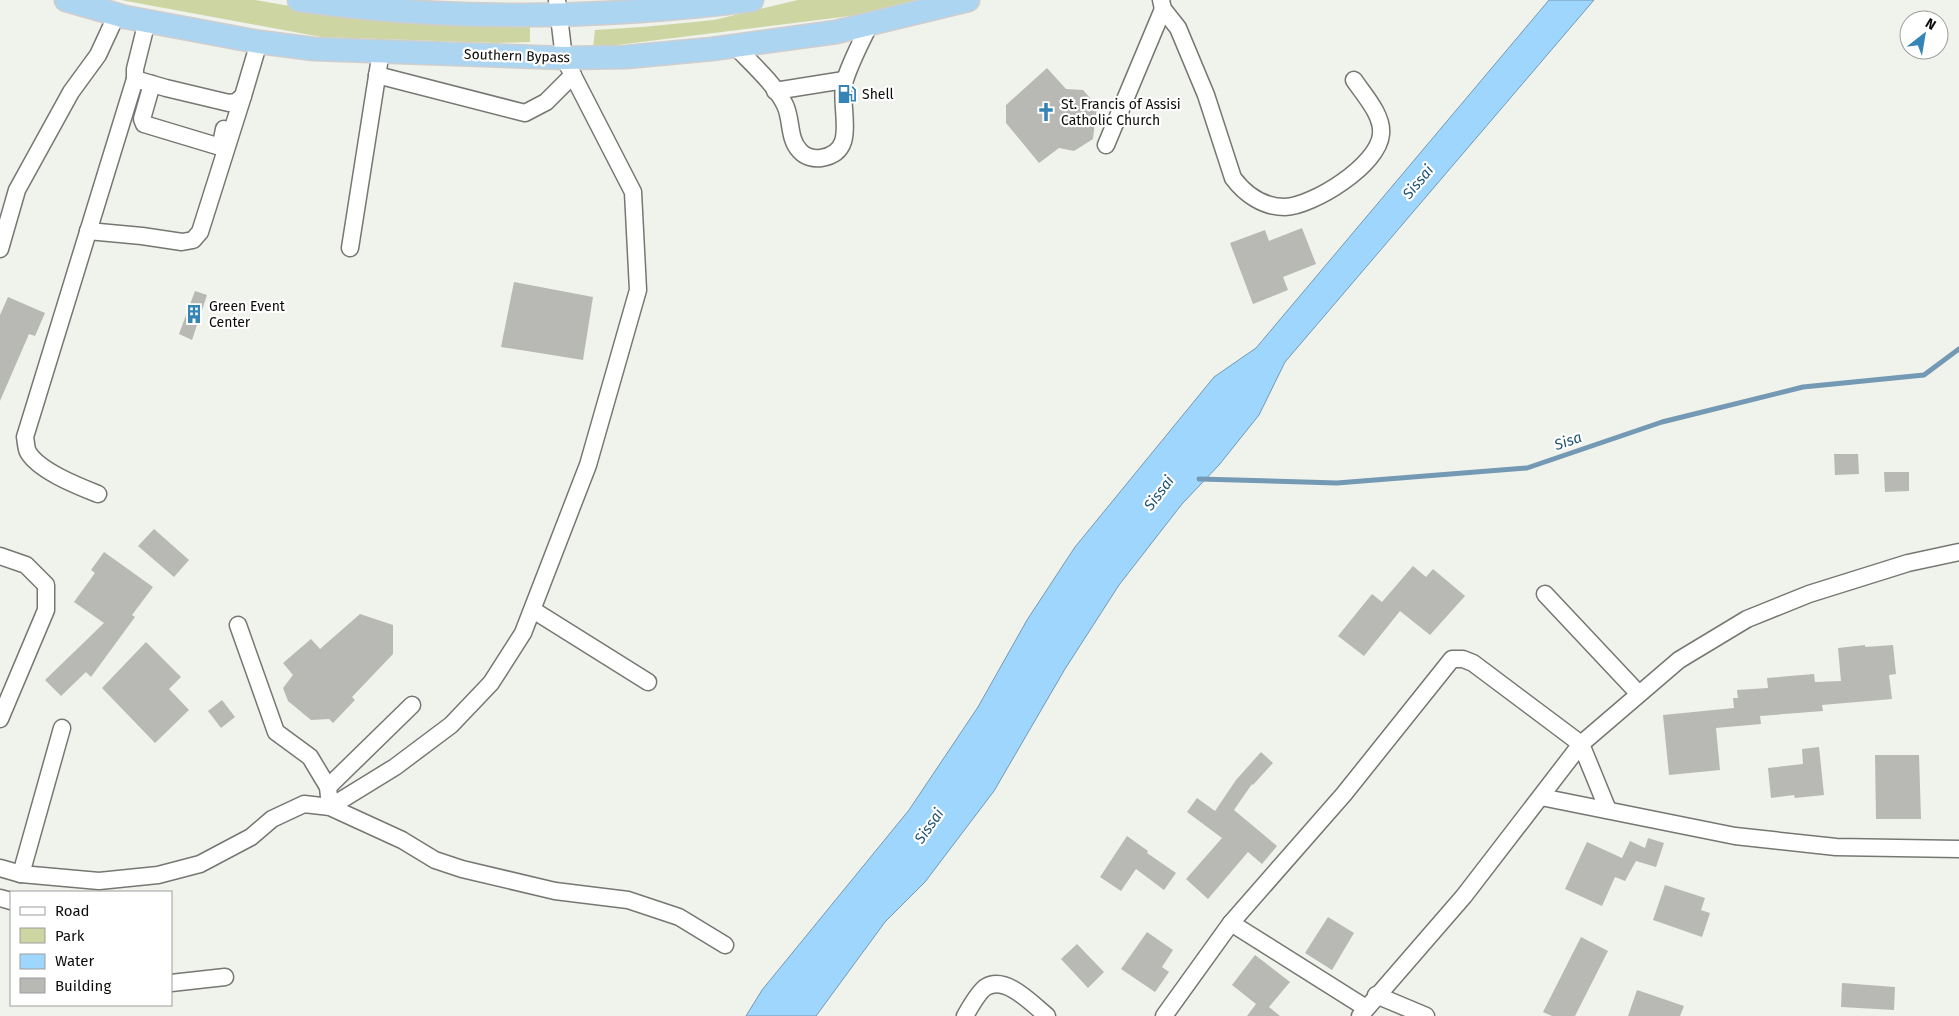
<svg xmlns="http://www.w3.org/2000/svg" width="1959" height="1016" viewBox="0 0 1959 1016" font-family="'Fira Sans',sans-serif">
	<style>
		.green { fill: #cdd6a2 }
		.water { fill: #9fd6fd; stroke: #7399b4 }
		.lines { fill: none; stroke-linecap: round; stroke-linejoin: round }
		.stream { stroke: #7399b4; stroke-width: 5 }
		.building { fill: #b8b9b4 }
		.minor-casing { stroke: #767772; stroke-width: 19 }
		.highway-casing { stroke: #cecece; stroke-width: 25 }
		.minor { stroke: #fff; stroke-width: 16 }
		.highway { stroke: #acd5f2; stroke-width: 22 }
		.labels { text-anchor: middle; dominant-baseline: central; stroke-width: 4.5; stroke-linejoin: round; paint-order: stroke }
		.street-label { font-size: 14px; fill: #0c0c0a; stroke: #fff }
		.poi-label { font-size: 14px; fill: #0c0c0a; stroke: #fff; text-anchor: start }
		.water-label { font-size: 15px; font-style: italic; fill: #205575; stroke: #fff }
	</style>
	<rect width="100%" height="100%" fill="#f0f2ec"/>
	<g class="green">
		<path d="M121,0H255L284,5L401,18L530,22V42L497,43L321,37Z"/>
		<path d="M798,0H916L850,16L593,48L595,30L642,27L714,20Z"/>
	</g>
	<path class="water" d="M1549,0H1594L1285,362L1259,415L1219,465L1182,504L1119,585L1065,669L994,791L925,882L885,922L816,1016H746L762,990L909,810L978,707L1027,620L1075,547L1214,377L1256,348Z"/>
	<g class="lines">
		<path class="stream" d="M1199,479L1337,483L1527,468L1662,422L1803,387L1924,375L1959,349"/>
	</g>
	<g class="building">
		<path d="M1047,68L1066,89L1083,90L1097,106L1093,139L1074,151L1059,148L1039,163L1006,123V105Z"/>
		<path d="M1302,228L1316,264L1283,277L1288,290L1253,304L1230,243L1265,230L1269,241Z"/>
		<path d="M514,282L593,297L583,360L501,347Z"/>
		<path d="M195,291L207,295L192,340L179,334Z"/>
		<path d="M8,297L45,313L35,336L29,334L0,401V315Z"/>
		<path d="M1834,454H1858L1859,474L1835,475Z"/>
		<path d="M1884,472H1909V491L1885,492Z"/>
		<path d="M154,529L189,560L174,577L138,546Z"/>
		<path d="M104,552L153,587L132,615L135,617L91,677L86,672L61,696L45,680L104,623L74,602L95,573L91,570Z"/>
		<path d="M1413,566L1426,577L1433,569L1465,596L1430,635L1400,611L1364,656L1338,636L1372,594L1382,602Z"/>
		<path d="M360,614L393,625V654L352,697L355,700L333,723L329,719L311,720L288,701L283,688L293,675L283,663L311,639L320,649Z"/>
		<path d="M146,642L181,677L169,689L189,710L155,743L102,688Z"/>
		<path d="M1865,645V647L1893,645L1896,674L1889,675L1892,699L1822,705L1823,711L1760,716L1761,724L1716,728L1720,770L1669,775L1663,715L1734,708L1733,698H1738L1737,690L1768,688L1767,678L1814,674L1815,682L1841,681L1838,648Z"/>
		<path d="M222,700L235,717L221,728L208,711Z"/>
		<path d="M1819,747L1824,795L1795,798L1794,795L1771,798L1768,768L1803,764L1802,749Z"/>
		<path d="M1261,752L1273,763L1253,785L1252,784L1234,810L1277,846L1262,864L1248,852L1208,899L1186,879L1222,838L1187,812L1197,798L1215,811L1236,780Z"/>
		<path d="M1875,755H1919L1921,819H1876Z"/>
		<path d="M1127,836L1148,851L1147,853L1176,873L1164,890L1136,869L1121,891L1100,877Z"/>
		<path d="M1648,838L1664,843L1656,867L1636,861L1625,881L1615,877L1602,906L1565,889L1587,842L1622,858L1630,841L1645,848Z"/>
		<path d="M1665,885L1705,898L1701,910L1710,913L1702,937L1653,920Z"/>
		<path d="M1328,917L1354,933L1332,970L1305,953Z"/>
		<path d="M1147,932L1173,950L1162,967L1169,972L1155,992L1121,969Z"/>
		<path d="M1581,937L1608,951L1575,1016H1552L1543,1012Z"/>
		<path d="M1077,944L1104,972L1088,988L1061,959Z"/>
		<path d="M1255,955L1290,982L1269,1007L1280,1016H1247L1256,1004L1232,985Z"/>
		<path d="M1842,983L1895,987L1894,1010L1841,1007Z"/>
		<path d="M1637,990L1684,1006L1680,1016H1628Z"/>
	</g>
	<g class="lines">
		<g class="minor-casing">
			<g id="minor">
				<path d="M1161,0L1163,9L1178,28L1206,95L1233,178C1245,194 1263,207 1285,207C1313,206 1379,165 1381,134C1383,115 1364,95 1354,80"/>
				<path d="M147,21L135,69V79L166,88L229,103L236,102L243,96L259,42"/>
				<path d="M735,46C751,63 775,84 785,105C792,119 788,139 800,151C805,157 814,159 821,158C861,152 837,106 845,80C851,61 861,42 870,24"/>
				<path d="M377,75L525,113L546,102L573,75"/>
				<path d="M152,84L142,119L144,124L217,146L221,144L224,129"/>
				<path d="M775,91L844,80"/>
				<path d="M1106,145L1163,9"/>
				<path d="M88,231L142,236L182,242L193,240L200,232L243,96"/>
				<path d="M350,248L381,51"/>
				<path d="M0,249L17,190L71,92L98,55L117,14"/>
				<path d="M98,494C78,486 39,471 28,452C26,448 26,442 25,437L135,79"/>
				<path d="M0,556L26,565L46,585V610L0,719"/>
				<path d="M1545,594L1639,694"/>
				<path d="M533,610L648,682"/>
				<path d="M238,625L276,732L310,757L328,787L330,807L395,767L451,725L491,683L523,633L588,465L638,290L633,192L564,58L557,0"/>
				<path d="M328,787L412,705"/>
				<path d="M1541,797L1735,836L1836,847L1959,849"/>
				<path d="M0,868L21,874L99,881L158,875L200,864L251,837L272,819L304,804L330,807L402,840L435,860L462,869L555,891L628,900L679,917L725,945"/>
				<path d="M21,874L62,728"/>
				<path d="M0,898L11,901"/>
				<path d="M1231,923L1366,1008"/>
				<path d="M171,983L225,977"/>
				<path d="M1376,995L1426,1016"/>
				<path d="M965,1016C969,1009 979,991 986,987C1006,975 1032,1004 1047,1016"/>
				<path d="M1164,1016L1231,923L1344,794L1452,659H1463L1473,663L1581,744L1608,810"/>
				<path d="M1360,1016L1464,896L1581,744L1679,660L1747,619L1809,594L1908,563L1959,552"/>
			</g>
		</g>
		<g class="highway-casing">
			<g id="highway">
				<path d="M66,0L125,17L259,42L314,49L564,58L626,57L712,49L836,32L968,0"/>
				<path d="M299,0C449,21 602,19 752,0"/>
			</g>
		</g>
		<use href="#minor" class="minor"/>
		<use href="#highway" class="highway"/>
	</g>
	<defs>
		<g id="fuel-bare" transform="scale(1.5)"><path d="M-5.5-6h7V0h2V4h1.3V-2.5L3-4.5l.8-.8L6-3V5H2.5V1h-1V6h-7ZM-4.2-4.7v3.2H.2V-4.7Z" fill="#3484b6" stroke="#fff" stroke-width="2.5" paint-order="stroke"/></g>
		<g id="church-bare" transform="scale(1.5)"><path d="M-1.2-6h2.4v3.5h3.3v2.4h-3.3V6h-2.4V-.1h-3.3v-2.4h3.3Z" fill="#3484b6" stroke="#fff" stroke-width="2.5" paint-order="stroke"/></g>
		<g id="building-bare" transform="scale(1.5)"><path d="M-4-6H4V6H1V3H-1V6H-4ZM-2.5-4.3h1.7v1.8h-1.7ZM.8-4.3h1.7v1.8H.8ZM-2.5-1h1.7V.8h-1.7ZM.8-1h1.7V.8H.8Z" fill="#3484b6" stroke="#fff" stroke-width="2.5" paint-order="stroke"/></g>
	</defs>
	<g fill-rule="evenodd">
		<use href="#fuel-bare" x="847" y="94"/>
		<use href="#church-bare" x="1046" y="112"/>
		<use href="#building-bare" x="194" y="314"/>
	</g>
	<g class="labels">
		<g class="street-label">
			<text transform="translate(517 56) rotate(2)">Southern Bypass</text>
		</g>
		<g class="poi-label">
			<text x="862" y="94">Shell</text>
			<text x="1061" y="104">St. Francis of Assisi<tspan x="1061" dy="16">Catholic Church</tspan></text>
			<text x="209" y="306">Green Event<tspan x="209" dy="16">Center</tspan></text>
		</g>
		<g class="water-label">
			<text transform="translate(1418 182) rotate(-50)">Sissai</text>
			<text transform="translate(1568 441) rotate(-19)">Sisa</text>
			<text transform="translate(1159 493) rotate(-53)">Sissai</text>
			<text transform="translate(929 826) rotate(-55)">Sissai</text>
		</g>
	</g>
	<rect x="10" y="891" width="162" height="115" fill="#ffffff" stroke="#9e9e9d"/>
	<rect x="20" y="907" width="25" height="8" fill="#ffffff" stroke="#9e9e9d"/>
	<text x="55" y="916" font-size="15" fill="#0c0c0a">Road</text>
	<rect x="20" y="928" width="25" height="15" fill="#cdd6a2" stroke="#9e9e9d"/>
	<text x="55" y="941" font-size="15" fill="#0c0c0a">Park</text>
	<rect x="20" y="954" width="25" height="15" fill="#9fd6fd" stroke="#9e9e9d"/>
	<text x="55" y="966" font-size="15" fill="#0c0c0a">Water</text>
	<rect x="20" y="978" width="25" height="15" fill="#b8b9b4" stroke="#9e9e9d"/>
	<text x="55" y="991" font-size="15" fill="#0c0c0a">Building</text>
	<g transform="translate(1924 35) rotate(31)"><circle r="24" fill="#ffffff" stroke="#9e9e9d"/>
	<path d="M0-4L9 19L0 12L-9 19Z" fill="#3484b6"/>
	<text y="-8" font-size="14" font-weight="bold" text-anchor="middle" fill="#0c0c0a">N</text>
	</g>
</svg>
